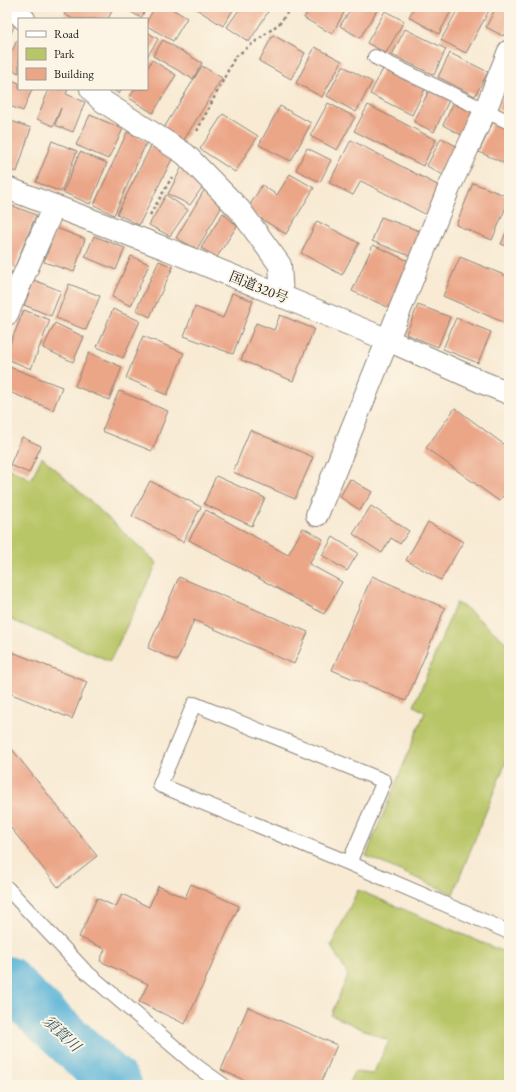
<svg xmlns="http://www.w3.org/2000/svg" width="516" height="1092" viewBox="0 0 516 1092" font-family="'EB Garamond','Noto Serif JP',serif">
	<style>
		.green { fill: #b9c668; stroke: #6a7142 }
		.lines { fill: none; stroke-linecap: round; stroke-linejoin: round }
		.river { stroke: #5ab4d8; stroke-width: 50 }
		.building { fill: #eba688 }
		.lane-casing { stroke: #8a8378; stroke-width: 16 }
		.street-casing { stroke: #8a8378; stroke-width: 24 }
		.secondary-casing { stroke: #8a8378; stroke-width: 24 }
		.path { stroke: #8a8378; stroke-width: 2.5; stroke-dasharray: 3 3; stroke-linecap: butt }
		.lane { stroke: #fff; stroke-width: 14 }
		.street { stroke: #fff; stroke-width: 22 }
		.secondary { stroke: #fff; stroke-width: 22 }
		.labels { text-anchor: middle; dominant-baseline: central; stroke-width: 4; stroke-linejoin: round; paint-order: stroke }
		.street-label { font-size: 14px; fill: #1c1c1c; stroke: #fcf5e5 }
		.water-label { font-size: 15px; font-style: italic; fill: #355967; stroke: #fcf5e5 }
	</style>
	<rect width="100%" height="100%" fill="#fcf5e5"/>
	<filter id="ink" filterUnits="userSpaceOnUse"><feTurbulence type="fractalNoise" baseFrequency=".025" numOctaves="2"/><feDisplacementMap in="SourceGraphic" scale="8" xChannelSelector="R" yChannelSelector="G"/><feConvolveMatrix kernelMatrix="1 2 1 2 8 2 1 2 1" color-interpolation-filters="sRGB"/></filter>
	<filter id="wash" filterUnits="userSpaceOnUse"><feTurbulence type="fractalNoise" baseFrequency=".012" numOctaves="4" result="noise"/><feDisplacementMap in="SourceGraphic" scale="16" xChannelSelector="R" yChannelSelector="G"/><feGaussianBlur stdDeviation="0.9" result="paint"/><feColorMatrix in="noise" values="0 0 0 0 0 0 0 0 0 0 0 0 0 0 0 0 0 1.4 0 .05"/><feComposite in="paint" operator="in"/></filter>
	<g filter="url(#wash)">
		<rect width="100%" height="100%" fill="#f8ead3"/>
		<g class="green">
			<path d="M42,457L157,563L110,661L7,618V468L31,479Z"/>
			<path d="M456,603L466,608L509,645V754L453,894L366,856L425,712L414,706Z"/>
			<path d="M358,890L509,954V1085H348L354,1072L373,1074L389,1041L331,1015L348,975L331,946Z"/>
		</g>
		<g class="lines">
			<path class="river" d="M7,981L20,995L117,1085"/>
		</g>
		<g id="blocks">
			<g class="building">
				<path d="M68,7H105L112,11L108,19H73L64,14Z"/>
				<path d="M123,7H147L141,18Z"/>
				<path d="M155,7H169L187,18L173,41L147,26V21Z"/>
				<path d="M193,7H235L223,26Z"/>
				<path d="M241,7H260L268,12L249,42L227,27Z"/>
				<path d="M311,7H347L332,34L304,18Z"/>
				<path d="M352,7H379L360,38L340,26Z"/>
				<path d="M414,7H453L439,34L409,17Z"/>
				<path d="M459,7H491L466,53L441,40Z"/>
				<path d="M496,7H509V25L503,36L486,27Z"/>
				<path d="M385,11L404,21L386,53L367,43Z"/>
				<path d="M7,13L18,17L7,43Z"/>
				<path d="M405,29L446,49L434,75L392,55Z"/>
				<path d="M147,32L158,39L147,57Z"/>
				<path d="M273,35L305,53L291,79L259,61Z"/>
				<path d="M17,40L19,41V73L7,68V63Z"/>
				<path d="M163,40L202,63L193,79L153,56Z"/>
				<path d="M315,47L342,61L322,97L296,83Z"/>
				<path d="M450,53L488,72L475,96L438,77Z"/>
				<path d="M152,60L176,75L153,113L129,98L135,89H147V69Z"/>
				<path d="M202,66L222,78L182,143L162,131Z"/>
				<path d="M343,66L372,82L356,112L327,96Z"/>
				<path d="M384,67L425,89L412,115L370,94Z"/>
				<path d="M7,78L19,83V89H32L23,111L7,105Z"/>
				<path d="M509,81V113L497,109Z"/>
				<path d="M430,88L450,98L434,132L414,122Z"/>
				<path d="M49,89H68L66,94L85,102L73,132L55,125L61,108L53,126L37,119Z"/>
				<path d="M112,89H122L119,94Z"/>
				<path d="M454,102L475,112L463,136L443,125Z"/>
				<path d="M328,103L355,117L337,150L310,136Z"/>
				<path d="M368,105L436,140L423,166L354,131Z"/>
				<path d="M280,106L311,123L291,161L259,145Z"/>
				<path d="M223,114L258,136L235,172L200,149Z"/>
				<path d="M90,115L123,129L108,159L76,145Z"/>
				<path d="M11,121L31,128L17,172L7,169V134Z"/>
				<path d="M493,122L509,129V165L479,152Z"/>
				<path d="M127,132L147,141L114,215L94,205Z"/>
				<path d="M441,138L462,149L447,177L427,166Z"/>
				<path d="M351,140L443,188L429,216L361,181L353,195L329,183Z"/>
				<path d="M52,141L77,151L61,192L36,182Z"/>
				<path d="M151,146L173,157L139,225L117,214Z"/>
				<path d="M307,148L331,160L320,182L296,170Z"/>
				<path d="M80,152L107,163L90,204L63,192Z"/>
				<path d="M183,165L203,186L190,205L168,194Z"/>
				<path d="M290,174L314,188L286,234L247,210L262,185L277,195Z"/>
				<path d="M473,183L509,197V200L492,240L456,225Z"/>
				<path d="M206,187L221,208L197,249L176,238Z"/>
				<path d="M166,195L188,210L170,236L149,225Z"/>
				<path d="M8,204L36,215L15,267L7,264Z"/>
				<path d="M223,213L237,226L217,257L201,248Z"/>
				<path d="M381,217L425,233L415,258L372,241Z"/>
				<path d="M317,221L359,243L342,275L301,253Z"/>
				<path d="M509,226V247L501,244Z"/>
				<path d="M56,228L85,239L74,272L44,262Z"/>
				<path d="M94,236L125,248L116,270L85,257Z"/>
				<path d="M373,245L413,263L392,309L352,291Z"/>
				<path d="M131,256L149,264L131,306L112,297Z"/>
				<path d="M460,257L509,277V313L505,323L443,296Z"/>
				<path d="M159,261L173,267L150,317L136,310Z"/>
				<path d="M7,270L12,272L7,284Z"/>
				<path d="M34,280L61,291L51,316L24,305Z"/>
				<path d="M69,284L100,296L86,330L56,318Z"/>
				<path d="M232,293L253,301L233,354L184,336L195,307L223,318Z"/>
				<path d="M418,305L450,317L438,347L406,334Z"/>
				<path d="M113,309L140,321L123,358L97,347Z"/>
				<path d="M24,310L50,320L31,369L7,359V351Z"/>
				<path d="M280,315L314,329L293,381L241,360L256,323L274,330Z"/>
				<path d="M456,318L491,332L478,363L443,349Z"/>
				<path d="M55,323L84,337L73,362L43,348Z"/>
				<path d="M143,336L184,353L167,395L126,378Z"/>
				<path d="M89,353L122,367L109,400L75,386Z"/>
				<path d="M7,366L62,387L53,410L7,391Z"/>
				<path d="M119,391L168,411L152,451L102,431Z"/>
				<path d="M455,408L506,446L509,442V488L499,501L426,448Z"/>
				<path d="M250,430L313,457L295,499L233,472Z"/>
				<path d="M22,437L41,446L29,473L10,465Z"/>
				<path d="M216,476L265,498L252,526L204,504Z"/>
				<path d="M350,479L372,492L360,510L340,497Z"/>
				<path d="M150,481L201,507L183,542L132,516Z"/>
				<path d="M371,506L409,531L400,544L391,538L382,553L353,534Z"/>
				<path d="M206,510L288,555L303,528L323,539L309,564L342,582L324,614L189,540Z"/>
				<path d="M428,522L463,542L441,580L406,560Z"/>
				<path d="M333,537L358,553L347,571L322,555Z"/>
				<path d="M372,576L445,608L406,701L332,670Z"/>
				<path d="M179,577L308,632L294,664L194,620L177,661L148,648Z"/>
				<path d="M7,650L87,682L72,719L7,692Z"/>
				<path d="M7,743L97,856L58,887L7,823Z"/>
				<path d="M191,884L239,906L185,1024L139,1002L148,984L100,961L105,949L79,937L97,898L116,907L122,894L149,907L158,886L185,898Z"/>
				<path d="M248,1007L337,1045L320,1085H255L221,1070Z"/>
			</g>
		</g>
	</g>
	<g filter="url(#ink)">
		<use href="#blocks" fill-opacity="0" stroke="#8a8378" stroke-width="1"/>
		<g class="lines">
			<g class="lane-casing">
				<g id="lane">
					<path d="M375,57L509,122"/>
					<path d="M349,863L384,781L194,704L160,785L349,863L509,932"/>
					<path d="M7,888L84,970L199,1068L223,1085"/>
				</g>
			</g>
			<g class="street-casing">
				<g id="street">
					<path d="M9,7L16,11L24,19"/>
					<path d="M91,89L101,100L185,154L240,210L280,265L282,297"/>
					<path d="M7,314L54,206"/>
					<path d="M317,515L449,188L485,111L509,51"/>
				</g>
			</g>
			<g class="secondary-casing">
				<path id="secondary" d="M7,188L167,249L388,340L484,383L509,393"/>
			</g>
			<g class="path">
				<path d="M197,131L235,57L280,23L291,7"/>
				<path d="M150,215L172,177"/>
			</g>
			<use href="#lane" class="lane"/>
			<use href="#street" class="street"/>
			<use href="#secondary" class="secondary"/>
		</g>
	</g>
	<g class="labels">
		<g class="street-label">
			<text transform="translate(259 287) rotate(22)">国道320号</text>
		</g>
		<g class="water-label">
			<text transform="translate(62 1033) rotate(43)">須賀川</text>
		</g>
	</g>
	<rect width="516" height="1092" fill="none" stroke="#fcf5e5" stroke-width="24"/>
	<rect x="18" y="18" width="130" height="72" fill="#fcf5e5" stroke="#a29e95"/>
	<rect x="26" y="31" width="20" height="6" fill="#ffffff" stroke="#a29e95"/>
	<text x="54" y="38" font-size="12" fill="#1c1c1c">Road</text>
	<rect x="26" y="48" width="20" height="12" fill="#b9c668" stroke="#a29e95"/>
	<text x="54" y="58" font-size="12" fill="#1c1c1c">Park</text>
	<rect x="26" y="68" width="20" height="12" fill="#eba688" stroke="#a29e95"/>
	<text x="54" y="78" font-size="12" fill="#1c1c1c">Building</text>
</svg>
